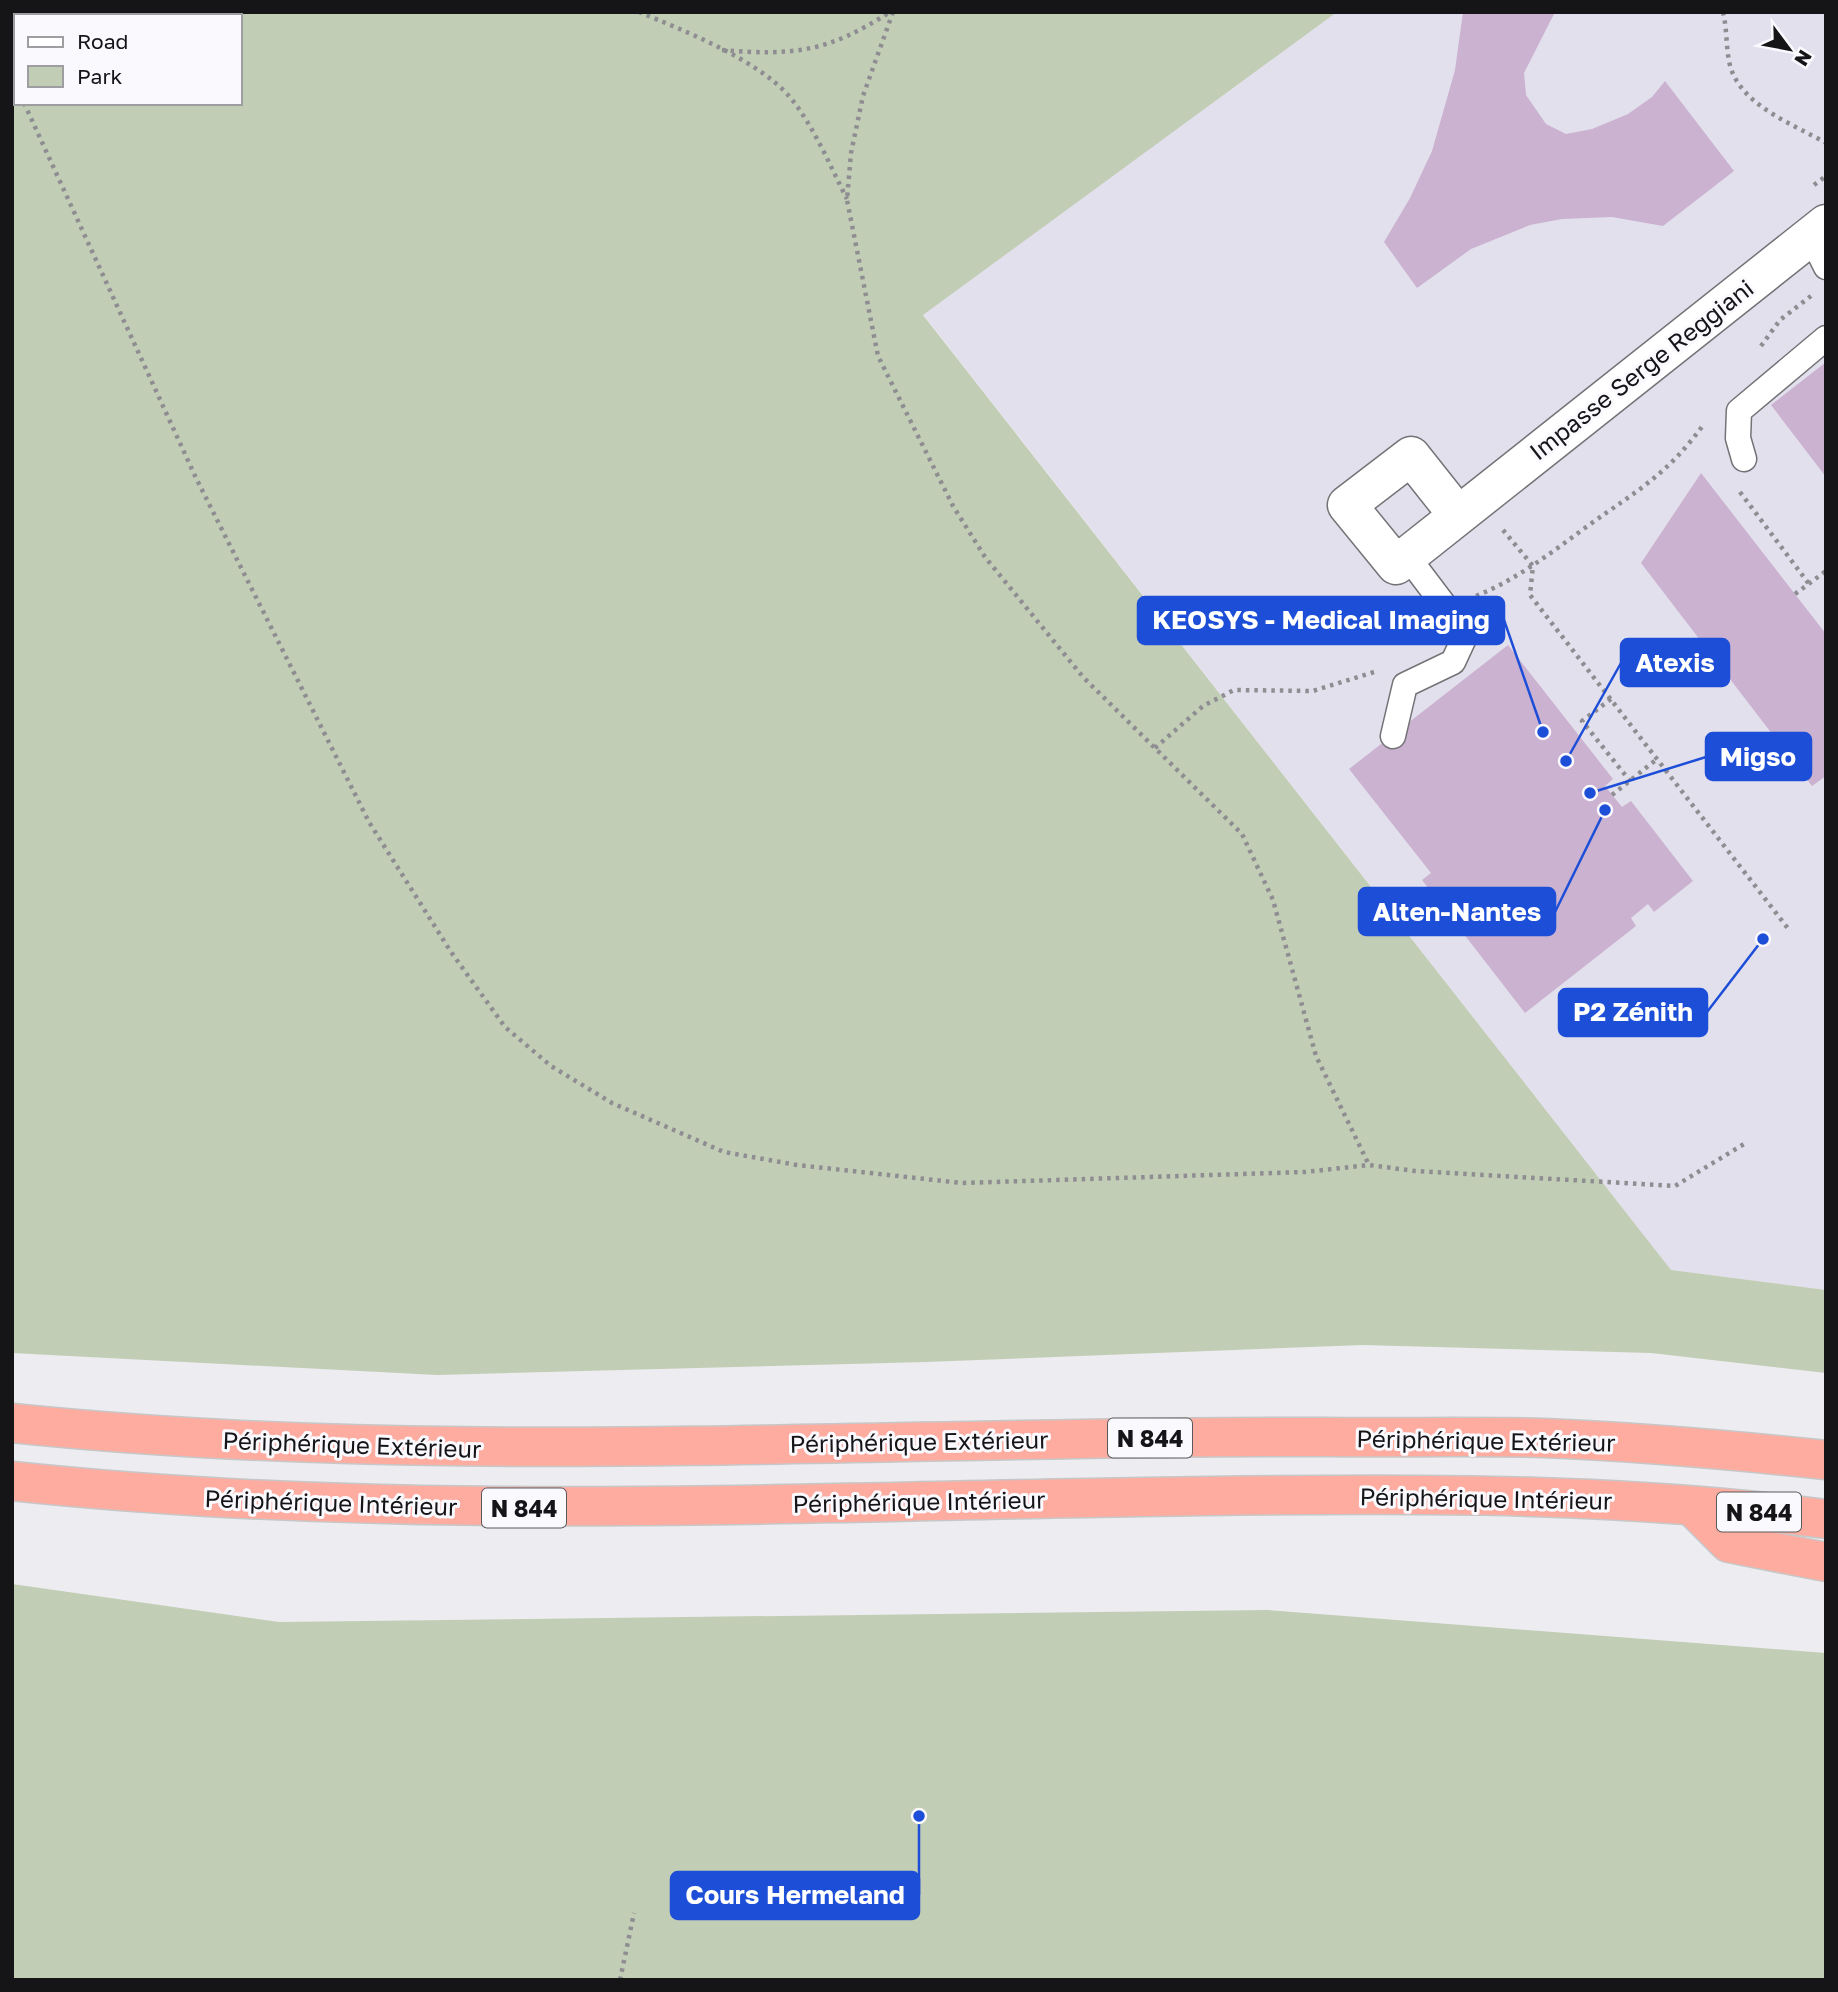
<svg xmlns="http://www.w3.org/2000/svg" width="1838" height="1992" viewBox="0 0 1838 1992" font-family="'Golos Text',sans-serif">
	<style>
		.built { fill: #e3e0ed }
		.green { fill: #c2cdb5; fill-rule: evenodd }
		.building { fill: #cab2d0 }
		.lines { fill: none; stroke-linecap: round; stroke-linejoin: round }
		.service-casing { stroke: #737377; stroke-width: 27 }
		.minor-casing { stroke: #737377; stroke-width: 41 }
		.trunk-casing { stroke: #c7c7c7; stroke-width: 41 }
		.path { stroke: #8e8d91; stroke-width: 4.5; stroke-dasharray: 3.5 5; stroke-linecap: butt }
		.service { stroke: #fff; stroke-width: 24 }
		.minor { stroke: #fff; stroke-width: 38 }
		.trunk { stroke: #ffaca0; stroke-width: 38 }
		.labels { text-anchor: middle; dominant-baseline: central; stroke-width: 6; stroke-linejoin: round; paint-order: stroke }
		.shield { fill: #faf9fe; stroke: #5a595c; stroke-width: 2 }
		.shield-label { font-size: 23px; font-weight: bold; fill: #151517 }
		.street-label { font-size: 24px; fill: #151517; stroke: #faf9fe }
		.leader { fill: none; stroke: #1d4ed8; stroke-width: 2.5 }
		.callout-dot { fill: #1d4ed8; stroke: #faf9fe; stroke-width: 2.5 }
		.callout { fill: #1d4ed8; stroke: #1d4ed8; stroke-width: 2.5 }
		.callout-label { font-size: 26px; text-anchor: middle; font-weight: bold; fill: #fff }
	</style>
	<rect width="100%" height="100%" fill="#edecf1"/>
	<path class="built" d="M1337,12H1826V1290L1671,1270L923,314Z"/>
	<g class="green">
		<path d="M12,12H1337L923,315L1671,1270L1826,1290V1373L1651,1353L1363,1345L926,1362L437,1375L12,1353ZM16,16H240V103H16Z"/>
		<path d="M12,1584L279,1622L1268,1610L1826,1653V1980H12Z"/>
	</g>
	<g class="building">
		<path d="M1463,12H1555L1524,73L1526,95L1546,124L1566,134L1592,129L1628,114L1652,97L1665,81L1734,171L1663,226L1612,217L1562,219L1530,225L1471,249L1417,288L1384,242L1410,198L1432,151L1455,70Z"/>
		<path d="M1826,362V477L1771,405Z"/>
		<path d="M1701,473L1826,634V776L1812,786L1641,563Z"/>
		<path d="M1508,645L1613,779L1605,786L1622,807L1631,801L1693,881L1654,912L1648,904L1631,918L1636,926L1525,1013L1422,880L1431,873L1349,769Z"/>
	</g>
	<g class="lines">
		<g class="service-casing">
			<g id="service">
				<path d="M1811,237L1826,267"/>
				<path d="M1744,459L1738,438L1739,411L1826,338"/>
				<path d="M1393,736L1405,685L1453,662L1466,634L1407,556"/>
			</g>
		</g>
		<g class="minor-casing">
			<path id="minor" d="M1457,514L1411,456L1347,505L1396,565L1826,224"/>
		</g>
		<g class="trunk-casing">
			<g id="trunk">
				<path d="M12,1423C449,1468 887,1435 1325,1437C1398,1438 1471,1436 1544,1438C1638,1442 1732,1450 1826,1460"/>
				<path d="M12,1481C388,1521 765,1503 1142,1497C1370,1493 1599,1490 1826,1519"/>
				<path d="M1692,1506L1729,1543L1826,1562"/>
			</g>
		</g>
		<g class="path">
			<path d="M639,12C685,31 756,59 789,96C814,126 829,164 847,199"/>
			<path d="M893,12L863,96L851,153L847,200L878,356L953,506L985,557L1083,677L1242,834L1273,900L1316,1056L1369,1165"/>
			<path d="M1723,12C1727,29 1726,45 1729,61C1737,104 1791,123 1826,143"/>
			<path d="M191,16L196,12"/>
			<path d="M722,50C794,56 828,52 890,12"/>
			<path d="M12,77L16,85"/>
			<path d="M24,103L196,478L369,822L451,952L505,1027L551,1066L612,1103L724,1152L797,1165L962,1183L1305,1172L1369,1165L1415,1171L1675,1186L1744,1144"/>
			<path d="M1814,185L1826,176"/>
			<path d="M1761,346L1780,320L1811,296"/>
			<path d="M1740,492L1809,584"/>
			<path d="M1503,530L1533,566L1530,595L1790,931"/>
			<path d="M1795,594L1826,571"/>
			<path d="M1476,596C1518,579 1552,552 1589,525C1638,490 1667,475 1704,424"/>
			<path d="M1611,699L1582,721L1630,781"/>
			<path d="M1155,748L1203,706L1234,690L1313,691L1374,672"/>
			<path d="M1612,795L1657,759"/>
			<path d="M620,1980L634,1913"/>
		</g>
		<use href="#service" class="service"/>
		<use href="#minor" class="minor"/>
		<use href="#trunk" class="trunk"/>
	</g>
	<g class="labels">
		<g class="shield">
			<rect x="1108" y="1418.5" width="84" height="39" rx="5"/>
			<rect x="482" y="1488.5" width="84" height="39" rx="5"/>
			<rect x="1717" y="1492.5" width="84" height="39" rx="5"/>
		</g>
		<g class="shield-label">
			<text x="1150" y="1438">N 844</text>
			<text x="524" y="1508">N 844</text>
			<text x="1759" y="1512">N 844</text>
		</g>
		<g class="street-label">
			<text transform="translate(1641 369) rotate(-38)">Impasse Serge Reggiani</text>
			<text transform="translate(1486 1440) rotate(1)">Périphérique Extérieur</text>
			<text transform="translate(919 1441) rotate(-1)">Périphérique Extérieur</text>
			<text transform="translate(352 1444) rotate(2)">Périphérique Extérieur</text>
			<text transform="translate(1486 1498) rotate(1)">Périphérique Intérieur</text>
			<text transform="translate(919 1501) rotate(-1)">Périphérique Intérieur</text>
			<text transform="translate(331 1502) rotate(2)">Périphérique Intérieur</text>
		</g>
	</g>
	<path class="leader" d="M1543 732L1504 620M1566 761L1621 663M1590 793L1706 757M1605 810L1555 912M1763 939L1707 1012M919 1816L919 1895"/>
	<g class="callout-dot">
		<circle cx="1543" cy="732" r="7"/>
		<circle cx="1566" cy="761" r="7"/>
		<circle cx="1590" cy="793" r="7"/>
		<circle cx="1605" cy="810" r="7"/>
		<circle cx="1763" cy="939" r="7"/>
		<circle cx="919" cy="1816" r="7"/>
	</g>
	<g class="callout">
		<rect x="1138" y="597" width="366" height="47" rx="7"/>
		<rect x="1621" y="639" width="108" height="47" rx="7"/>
		<rect x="1706" y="733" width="105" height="47" rx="7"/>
		<rect x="1359" y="888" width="196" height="47" rx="7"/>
		<rect x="1559" y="989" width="148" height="47" rx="7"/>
		<rect x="671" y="1872" width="248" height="47" rx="7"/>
	</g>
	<g class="callout-label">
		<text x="1321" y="629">KEOSYS - Medical Imaging</text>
		<text x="1675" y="672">Atexis</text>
		<text x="1758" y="766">Migso</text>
		<text x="1457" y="921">Alten-Nantes</text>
		<text x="1633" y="1021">P2 Zénith</text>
		<text x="795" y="1904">Cours Hermeland</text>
	</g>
	<rect width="1838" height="1992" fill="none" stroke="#151517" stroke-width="28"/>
	<rect x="14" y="14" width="228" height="91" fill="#faf9fe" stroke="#9e9ea2" stroke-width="2"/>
	<rect x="28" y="37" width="35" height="10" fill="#ffffff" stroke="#9e9ea2" stroke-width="2"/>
	<text x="77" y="49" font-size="21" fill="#151517">Road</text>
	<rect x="28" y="66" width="35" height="21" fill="#c2cdb5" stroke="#9e9ea2" stroke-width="2"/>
	<text x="77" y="84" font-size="21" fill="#151517">Park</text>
	<g transform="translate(1789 49) rotate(122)" stroke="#faf9fe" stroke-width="5" paint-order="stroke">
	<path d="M0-5L12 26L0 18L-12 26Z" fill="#151517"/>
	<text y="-10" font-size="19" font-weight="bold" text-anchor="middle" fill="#151517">N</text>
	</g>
</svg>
